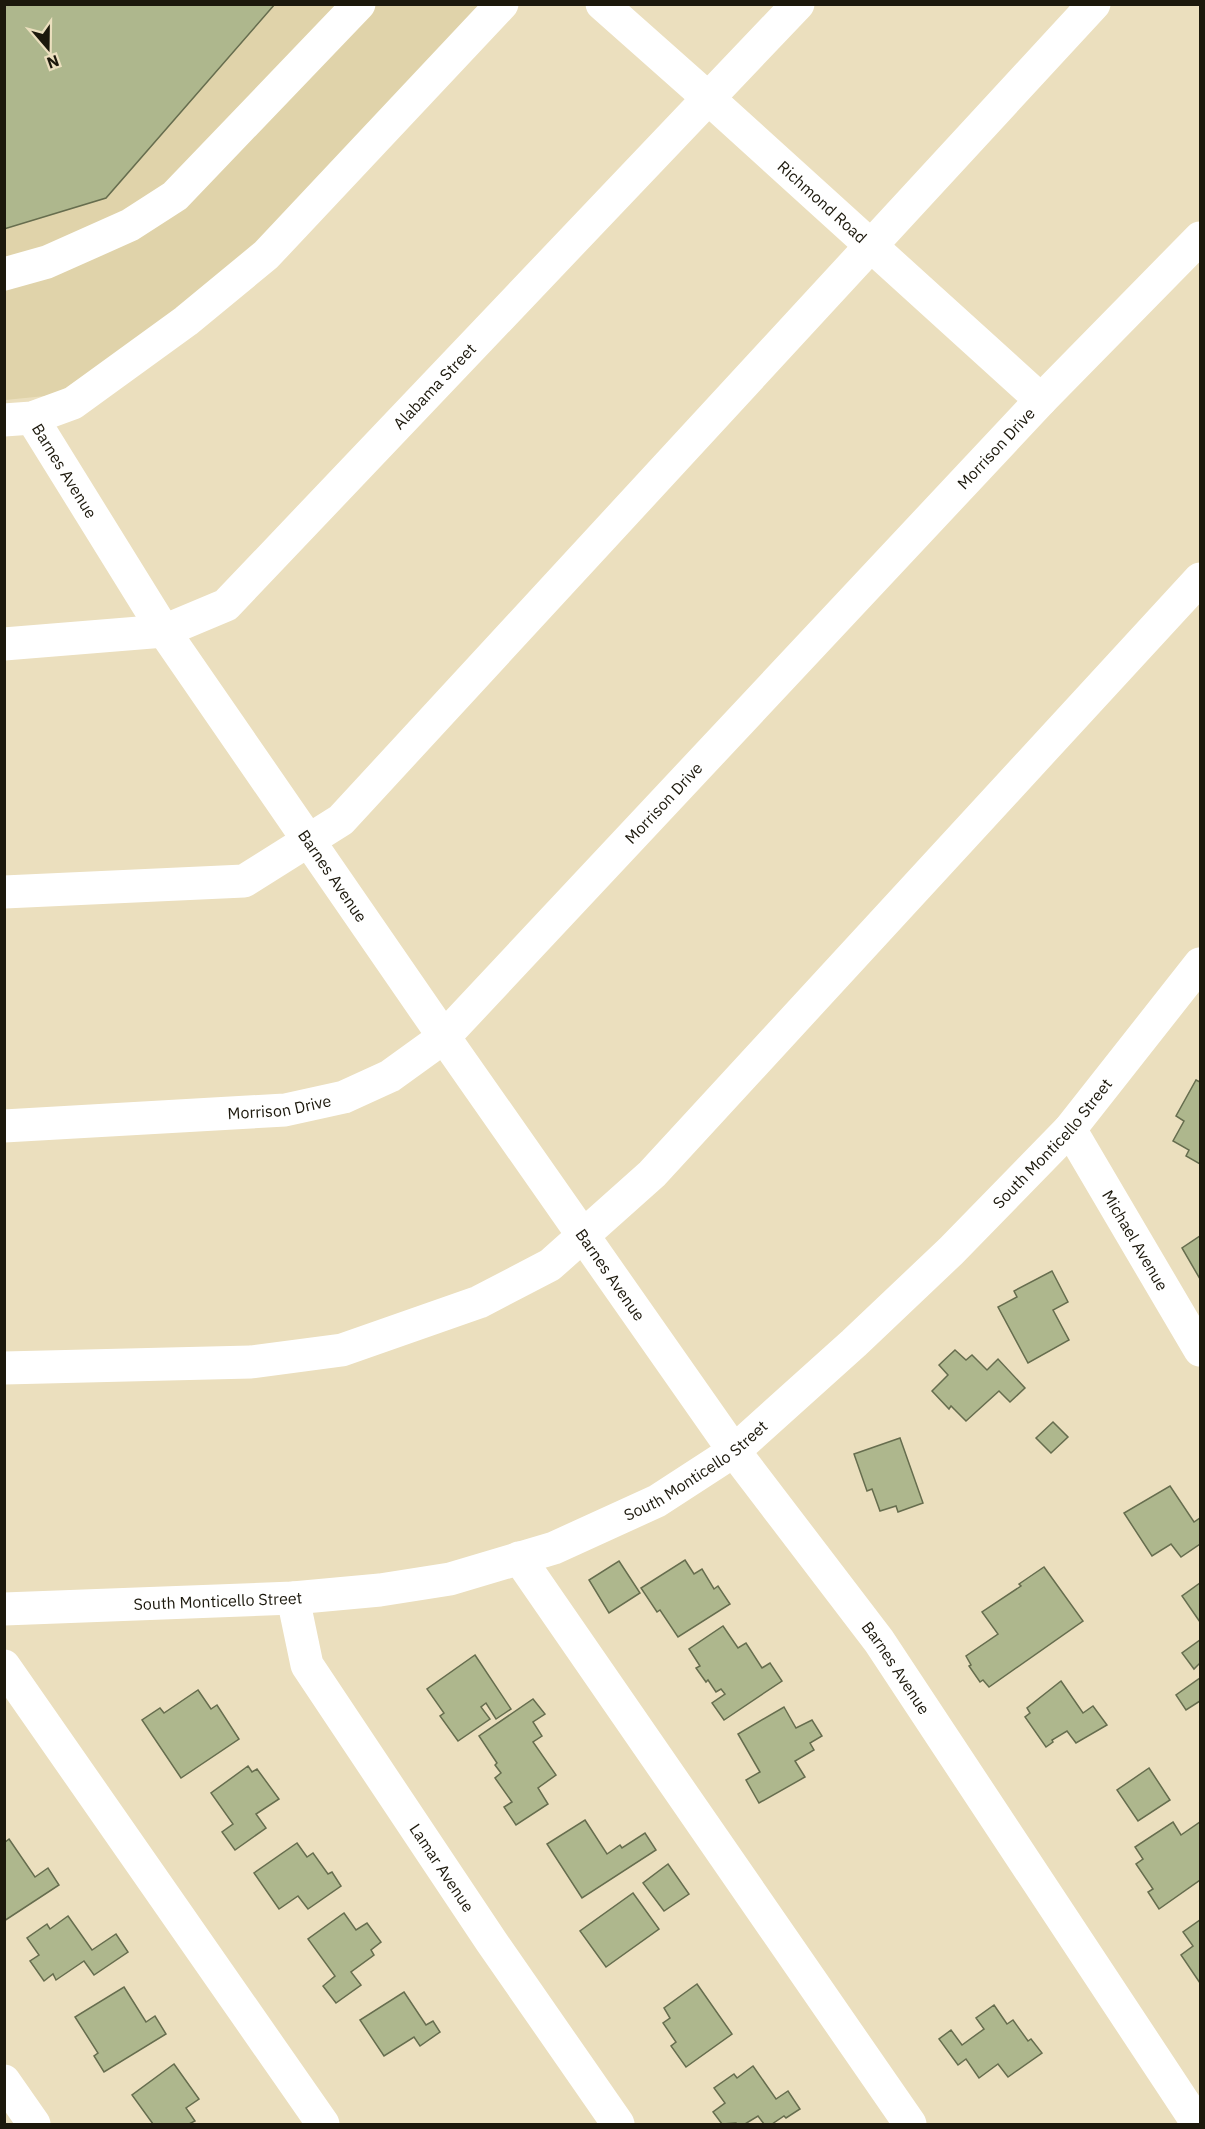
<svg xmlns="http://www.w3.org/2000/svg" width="1205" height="2129" viewBox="0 0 1205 2129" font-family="'IBM Plex Sans',sans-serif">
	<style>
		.built { fill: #e0d3aa }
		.building { fill: #aeb78d; stroke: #666d4e; stroke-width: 1.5 }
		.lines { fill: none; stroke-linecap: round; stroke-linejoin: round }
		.minor { stroke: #fff; stroke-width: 33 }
		.labels { text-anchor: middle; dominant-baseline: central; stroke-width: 4.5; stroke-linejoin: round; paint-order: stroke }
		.street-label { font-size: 16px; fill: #1c180c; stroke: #ebdfbe }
	</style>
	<rect width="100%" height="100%" fill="#ebdfbe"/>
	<path class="built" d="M5,5H486L254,248L180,311L55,395L5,400Z"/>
	<g class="building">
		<path d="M4,4H275L106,198L4,229Z"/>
		<path d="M1196,1080L1200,1082V1164L1186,1156L1189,1150L1173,1141L1184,1121L1176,1116Z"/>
		<path d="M1200,1236V1279L1182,1248Z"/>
		<path d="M1052,1271L1068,1302L1053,1310L1069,1340L1028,1363L998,1307L1017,1297L1014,1291Z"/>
		<path d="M955,1350L966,1360L972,1355L987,1370L998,1359L1025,1388L1010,1402L999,1391L966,1421L951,1406L949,1409L932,1391L948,1375L939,1365Z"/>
		<path d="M1053,1422L1068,1437L1051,1453L1036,1438Z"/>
		<path d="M900,1438L923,1503L898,1512L896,1506L880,1511L872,1489L867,1491L854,1454Z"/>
		<path d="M1170,1486L1194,1522L1200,1518V1544L1181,1557L1171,1544L1152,1556L1124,1513Z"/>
		<path d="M685,1560L694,1574L702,1569L714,1589L718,1586L730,1604L678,1637L660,1610L657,1612L641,1588Z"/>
		<path d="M619,1561L640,1593L609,1613L589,1580Z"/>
		<path d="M1044,1567L1083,1621L989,1687L983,1680L980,1682L969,1666L971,1665L966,1656L998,1634L982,1612L1021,1586L1019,1584Z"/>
		<path d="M1200,1583V1622L1182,1596Z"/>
		<path d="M723,1626L738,1648L746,1643L762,1668L770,1663L782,1681L724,1720L712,1703L725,1694L721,1689L716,1692L708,1680L706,1682L696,1668L700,1666L689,1649Z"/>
		<path d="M1200,1640V1663L1194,1669L1182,1653Z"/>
		<path d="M475,1655L511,1709L496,1719L486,1703L481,1707L490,1719L458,1741L440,1716L444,1713L427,1689Z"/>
		<path d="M1200,1678V1701L1186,1710L1176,1695Z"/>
		<path d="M1061,1681L1083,1713L1093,1706L1107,1725L1076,1743L1067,1731L1052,1740L1053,1742L1046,1747L1025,1717L1030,1713L1027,1708Z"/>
		<path d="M198,1690L211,1709L217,1705L239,1739L181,1778L142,1720L160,1708L164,1713Z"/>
		<path d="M533,1699L545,1714L533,1722L542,1736L533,1742L556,1775L538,1788L548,1804L516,1825L504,1807L512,1802L495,1778L501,1773L495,1765L497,1763L479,1736Z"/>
		<path d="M784,1707L796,1728L812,1720L822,1736L810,1743L814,1750L795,1761L805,1777L759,1803L746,1780L760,1772L738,1734Z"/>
		<path d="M248,1766L252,1772L257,1769L279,1799L256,1814L266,1828L235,1850L222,1832L233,1824L211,1793Z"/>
		<path d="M1149,1768L1170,1800L1138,1821L1117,1790Z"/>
		<path d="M585,1820L607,1854L620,1845L622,1848L645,1833L656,1850L582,1898L547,1844Z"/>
		<path d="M1173,1822L1181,1835L1200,1822V1880L1159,1909L1148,1892L1153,1889L1136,1864L1143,1859L1135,1847Z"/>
		<path d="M9,1839L35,1877L48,1868L59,1885L4,1921V1843Z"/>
		<path d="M297,1843L307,1857L313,1853L328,1874L332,1872L341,1886L308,1909L298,1896L279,1909L254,1873Z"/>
		<path d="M668,1864L689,1894L664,1911L643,1883Z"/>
		<path d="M633,1893L659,1929L606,1967L580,1931Z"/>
		<path d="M344,1913L356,1930L367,1923L381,1942L371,1950L374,1955L351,1972L361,1985L336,2003L323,1986L335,1976L308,1939Z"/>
		<path d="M68,1916L92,1950L116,1934L128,1952L94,1975L84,1961L56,1980L53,1974L44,1981L30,1961L39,1955L27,1938L47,1924L50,1929Z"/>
		<path d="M1200,1920V1983L1181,1955L1193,1946L1183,1932Z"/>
		<path d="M697,1984L732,2034L686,2067L671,2046L676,2042L663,2023L670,2018L664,2008Z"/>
		<path d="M124,1987L146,2022L155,2016L166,2034L104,2072L94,2056L98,2053L75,2017Z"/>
		<path d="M404,1992L426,2025L433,2021L440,2032L420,2046L414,2037L384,2056L360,2020Z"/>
		<path d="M994,2005L1007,2024L1013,2020L1028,2041L1031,2039L1042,2053L1008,2077L998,2064L979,2078L966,2059L958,2065L939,2039L951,2030L962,2045L984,2029L976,2018Z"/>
		<path d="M174,2064L199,2099L186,2108L195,2121L189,2124H153L132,2095Z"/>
		<path d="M753,2066L776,2099L788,2091L800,2109L786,2118L784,2116L772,2124H764L758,2116L745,2124H737L736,2123L722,2124L713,2112L725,2103L714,2088L734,2074L737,2078Z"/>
	</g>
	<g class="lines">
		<g class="minor">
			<path id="s1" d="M602,4L708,98L1041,400"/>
			<path d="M4,274L47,262L130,225L175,196L359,4"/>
			<path id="s2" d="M32,418L164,631L444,1037L734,1451L879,1641L1198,2124"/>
			<path d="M4,420L32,418L73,403L186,321L266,255L502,4"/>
			<path id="s3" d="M4,644L164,631L226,605L798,4"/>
			<path d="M4,892L244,881L341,820L1094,4"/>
			<path id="s4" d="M4,1126L285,1110L344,1097L390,1076L444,1037L1041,400L1200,238"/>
			<path id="s5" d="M1070,1129L1200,1350"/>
			<path d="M4,1368L251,1362L342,1350L479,1302L550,1265L652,1174L1200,579"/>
			<path d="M519,1558L910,2124"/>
			<path id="s6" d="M293,1598L307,1665L491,1941L618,2124"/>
			<path id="s7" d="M4,1609L293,1598L380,1590L450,1579L554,1548L657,1501L734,1451L854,1343L951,1251L1070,1129L1200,964"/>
			<path d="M4,1666L323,2124"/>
			<path d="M4,2081L34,2124"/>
		</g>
	</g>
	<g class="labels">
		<g class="street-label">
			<text stroke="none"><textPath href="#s1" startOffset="296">Richmond Road</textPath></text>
			<text stroke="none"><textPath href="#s3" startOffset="530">Alabama Street</textPath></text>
			<text stroke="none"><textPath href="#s4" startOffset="1266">Morrison Drive</textPath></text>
			<text stroke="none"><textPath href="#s2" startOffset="62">Barnes Avenue</textPath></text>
			<text stroke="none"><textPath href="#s4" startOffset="780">Morrison Drive</textPath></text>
			<text stroke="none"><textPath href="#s2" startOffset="548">Barnes Avenue</textPath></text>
			<text stroke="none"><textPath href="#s4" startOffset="276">Morrison Drive</textPath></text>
			<text stroke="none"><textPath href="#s7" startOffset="1204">South Monticello Street</textPath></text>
			<text stroke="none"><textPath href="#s5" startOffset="129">Michael Avenue</textPath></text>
			<text stroke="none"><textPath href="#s2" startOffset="1034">Barnes Avenue</textPath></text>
			<text stroke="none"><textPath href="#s7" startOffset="718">South Monticello Street</textPath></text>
			<text stroke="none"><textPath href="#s7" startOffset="214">South Monticello Street</textPath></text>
			<text stroke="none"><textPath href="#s2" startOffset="1520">Barnes Avenue</textPath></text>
			<text stroke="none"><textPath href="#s6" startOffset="312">Lamar Avenue</textPath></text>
		</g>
	</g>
	<rect width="1205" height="2129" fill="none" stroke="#1c180c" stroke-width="12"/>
	<g transform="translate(48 48) rotate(160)" stroke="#ebdfbe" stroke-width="4.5" paint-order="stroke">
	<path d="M0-4.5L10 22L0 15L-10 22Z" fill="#1c180c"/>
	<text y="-9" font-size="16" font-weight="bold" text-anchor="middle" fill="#1c180c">N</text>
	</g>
</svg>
